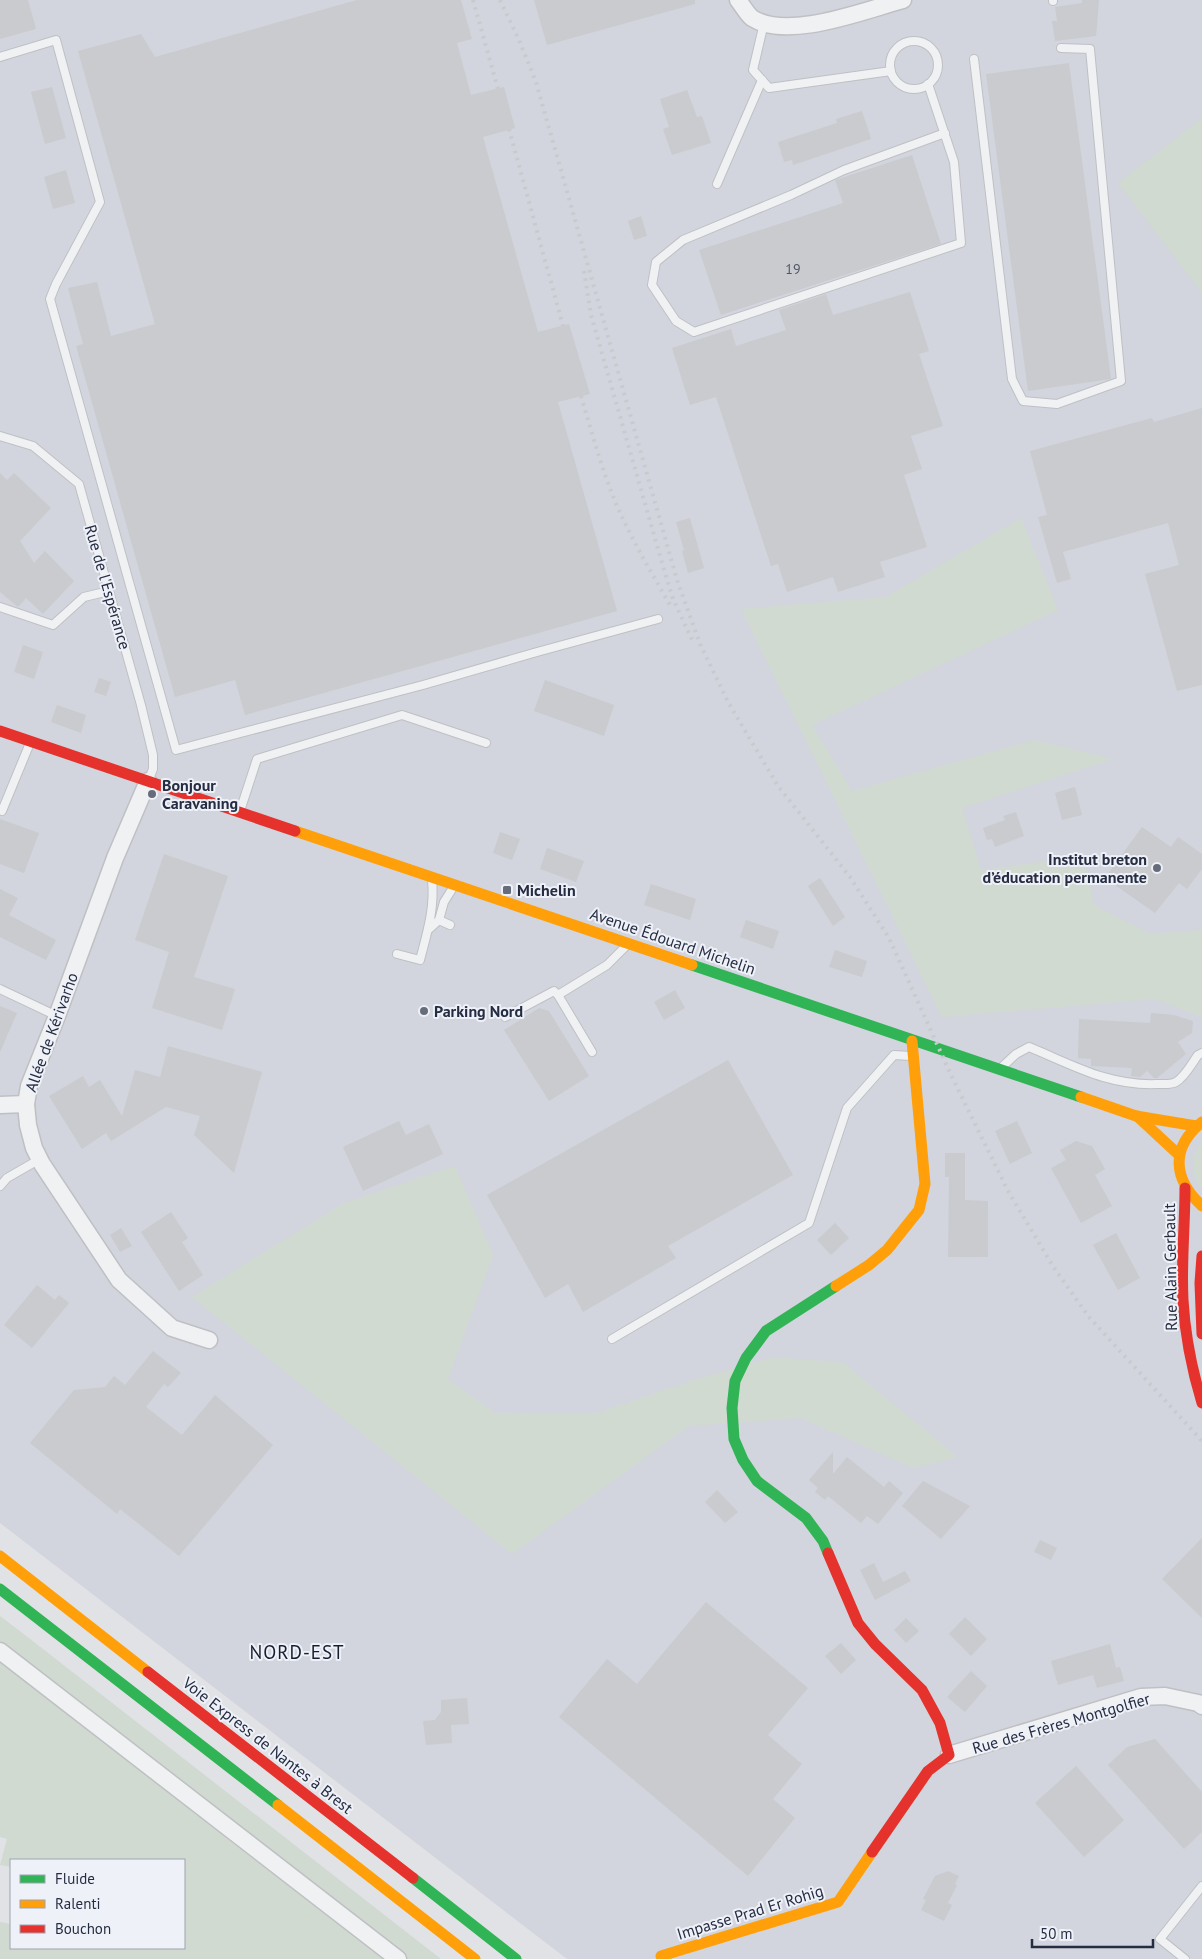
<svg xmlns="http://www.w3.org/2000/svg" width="1202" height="1959" viewBox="0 0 1202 1959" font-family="'PT Sans',sans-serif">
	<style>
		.built { fill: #d2d5dd }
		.green { fill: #d0dad1 }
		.building { fill: #c9cbcf }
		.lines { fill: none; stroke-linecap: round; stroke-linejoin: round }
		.lane-casing { stroke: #bfc0c4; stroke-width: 10 }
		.street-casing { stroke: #bfc0c4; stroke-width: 19 }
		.lane { stroke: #f0f1f3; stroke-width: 8 }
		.street { stroke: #f0f1f3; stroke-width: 16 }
		.fast { stroke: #30b455; stroke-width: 11 }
		.slow { stroke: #ff9f0a; stroke-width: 11 }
		.jam { stroke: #e5322d; stroke-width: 11 }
		.rail { stroke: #c9cace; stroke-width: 4; stroke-dasharray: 2.5 5; stroke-linecap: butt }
		.poi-dot { fill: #676c7b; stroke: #eef1f7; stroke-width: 2 }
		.labels { text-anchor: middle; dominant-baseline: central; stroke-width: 4; stroke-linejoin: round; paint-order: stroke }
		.number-label { font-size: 14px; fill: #505566 }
		.street-label { font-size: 16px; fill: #262d42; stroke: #eef1f7 }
		.poi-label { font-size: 16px; font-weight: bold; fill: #262d42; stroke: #eef1f7; text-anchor: start }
		.quarter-label { font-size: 19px; letter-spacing: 1px; fill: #181e32; stroke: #eef1f7 }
	</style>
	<rect width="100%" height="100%" fill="#e1e2e6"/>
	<path class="built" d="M0,0H1202V1959H567L0,1523Z"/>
	<g class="green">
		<path d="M1202,118V293L1118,183Z"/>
		<path d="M1021,518L1058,610L812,725L852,791L1034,740L1113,759L962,808L981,870L1083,856L1094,905L1150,934L1202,930V1017L1155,999L942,1017L741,609L886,597Z"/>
		<path d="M1202,1140V1189C1188,1174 1191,1156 1202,1140Z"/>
		<path d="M455,1166L493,1255L448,1379L495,1413L594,1414L694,1380L774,1357L844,1363L958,1457L913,1468L801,1418L689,1426L512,1554L192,1297L342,1204Z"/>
		<path d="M0,1616L25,1635L441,1959H0V1922L11,1924V1948H184V1860H11V1867L0,1865L7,1839L0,1837Z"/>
	</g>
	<g class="building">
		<path d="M0,0H28L36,29L0,39Z"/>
		<path d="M357,0H461L472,39L457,43L471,95L504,87L515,128L483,137L538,332L569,324L590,394L558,402L617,611L245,715L235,680L175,697L76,346L83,344L68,288L97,282L111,336L155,324L78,51L141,34L155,57Z"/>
		<path d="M534,0H695V4L547,45Z"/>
		<path d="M1082,0H1099L1096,36L1055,41L1052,21H1057L1055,7L1082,3Z"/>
		<path d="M1069,63L1111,379L1028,391L986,74Z"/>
		<path d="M52,87L66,138L45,144L31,92Z"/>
		<path d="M687,90L697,117L702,116L711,143L672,155L663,129L669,127L660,99Z"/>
		<path d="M862,111L871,139L793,165L792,160L784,162L778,142L837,123L836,119Z"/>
		<path d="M912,155L941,244L721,315L699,250L843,203L835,180Z"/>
		<path d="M66,170L75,203L53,209L44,177Z"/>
		<path d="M641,216L647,236L634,240L628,221Z"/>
		<path d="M910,292L929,351L919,354L943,426L911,436L922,469L904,475L927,547L880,562L885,577L838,592L833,577L787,592L778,564L771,566L716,397L690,405L672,348L731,329L736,346L786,330L779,310L826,294L833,315Z"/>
		<path d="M1202,408V685L1177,691L1145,574L1179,565L1168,523L1063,552L1071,579L1057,583L1038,517L1047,515L1030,451L1152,418L1154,422Z"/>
		<path d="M0,473L7,480L14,473L51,508L20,541L34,563L45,551L74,581L43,614L26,598L18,607L0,592Z"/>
		<path d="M690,518L704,568L688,573L682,551L684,550L676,522Z"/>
		<path d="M23,645L43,652L34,679L14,672Z"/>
		<path d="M99,678L111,682L106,696L94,692Z"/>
		<path d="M545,680L614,705L604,736L534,711Z"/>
		<path d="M57,705L86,715L81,733L51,722Z"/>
		<path d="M1075,787L1082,815L1062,820L1055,793Z"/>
		<path d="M1016,812L1024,836L995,847L992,839L987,840L983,828L1005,820L1003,816Z"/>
		<path d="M0,819L39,833L24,873L0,864Z"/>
		<path d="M1142,827L1171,847L1178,837L1202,854V869L1187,889L1179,883L1155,913L1105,878Z"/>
		<path d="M500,832L520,839L512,860L493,853Z"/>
		<path d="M547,848L584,861L576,882L540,869Z"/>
		<path d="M164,854L228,876L194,977L235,989L222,1030L152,1008L169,952L135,940Z"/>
		<path d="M820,878L845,917L833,926L808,886Z"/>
		<path d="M651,884L696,899L690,920L644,905Z"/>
		<path d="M0,889L18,898L9,915L56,940L46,960L0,937Z"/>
		<path d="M746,920L779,931L773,949L740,937Z"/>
		<path d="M835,950L867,961L862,977L829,967Z"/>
		<path d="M675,990L685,1008L664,1020L654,1002Z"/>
		<path d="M0,1006L17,1013L0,1052Z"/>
		<path d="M539,1008L549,1011L589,1076L549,1101L504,1030Z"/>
		<path d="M1151,1013L1174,1015L1193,1021L1192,1033L1178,1042L1186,1054L1157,1078H1154L1147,1071L1140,1077L1131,1076L1132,1068L1091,1066V1059L1078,1058L1079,1019L1150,1023Z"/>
		<path d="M168,1046L262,1072L234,1173L194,1135L200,1116L166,1107L111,1141L106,1133L82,1149L49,1096L83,1076L89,1087L100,1080L122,1116L135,1070L160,1077Z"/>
		<path d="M728,1060L793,1175L668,1246L676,1258L583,1312L568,1284L545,1298L487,1195Z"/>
		<path d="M399,1121L406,1135L429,1124L443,1154L363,1191L343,1147Z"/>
		<path d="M1017,1121L1032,1153L1010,1164L995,1131Z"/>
		<path d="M1076,1141L1092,1146L1105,1169L1095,1175L1112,1206L1081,1223L1051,1168L1066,1160L1060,1150Z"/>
		<path d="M945,1153H965V1200L988,1201V1257H948L949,1177H945Z"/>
		<path d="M171,1212L188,1238L182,1242L203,1275L179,1291L141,1232Z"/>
		<path d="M835,1223L849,1238L831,1255L817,1240Z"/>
		<path d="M121,1228L132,1246L120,1252L110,1235Z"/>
		<path d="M1116,1233L1140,1278L1118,1290L1093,1245Z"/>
		<path d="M37,1285L55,1300L59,1295L69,1303L32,1348L4,1325Z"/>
		<path d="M153,1351L181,1373L168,1387L164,1384L146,1407L182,1435L215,1395L273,1445L179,1556L120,1509L117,1514L30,1443L74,1390L105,1387L114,1376L125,1385Z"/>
		<path d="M833,1452V1474L847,1457L884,1487L889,1481L903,1493L878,1524L867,1516L861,1523L828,1496L825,1500L815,1492L818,1488L809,1480Z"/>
		<path d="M923,1481L970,1506L941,1539L902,1506Z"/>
		<path d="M717,1490L738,1512L725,1523L705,1502Z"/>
		<path d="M1202,1538V1618L1162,1579Z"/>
		<path d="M1040,1540L1057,1548L1051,1560L1034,1552Z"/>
		<path d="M874,1563L883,1582L905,1571L911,1581L875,1600L860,1570Z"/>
		<path d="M706,1602L808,1688L768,1735L802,1764L773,1799L795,1818L748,1876L559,1717L607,1659L637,1684Z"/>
		<path d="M965,1617L987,1639L971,1656L949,1634Z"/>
		<path d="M906,1618L919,1631L906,1643L894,1630Z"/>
		<path d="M841,1643L856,1660L841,1674L825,1656Z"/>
		<path d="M1110,1644L1116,1668L1120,1667L1124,1681L1097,1688L1093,1675L1058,1685L1051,1661Z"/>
		<path d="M971,1671L987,1686L965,1712L947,1697Z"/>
		<path d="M467,1698L469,1724L451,1725L452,1743L426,1745L423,1721L435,1720L441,1712V1700Z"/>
		<path d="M1155,1739L1202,1792V1832L1184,1849L1108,1765L1127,1747Z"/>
		<path d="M1076,1766L1124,1820L1084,1857L1035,1803Z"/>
		<path d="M948,1871L959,1876L955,1884L957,1885L948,1903L952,1905L944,1921L921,1910L926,1900L923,1899L935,1876Z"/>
	</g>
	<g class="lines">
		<g class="lane-casing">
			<g id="lane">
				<path d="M1053,0V1"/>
				<path d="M764,23L753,70L769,88L891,71"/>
				<circle cx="914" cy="65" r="24"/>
				<path d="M0,57L56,40L100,202L56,284L50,299L176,750L423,685L537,652L658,619"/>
				<path d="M974,59L1012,379L1023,401L1057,404L1121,381L1090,49L1061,48"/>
				<path d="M928,84L954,162L961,243L694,332L676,321L652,285L656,262L683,240L791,195L844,170L945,133"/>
				<path d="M717,184L762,80"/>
				<path d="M0,436L33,446L79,484L141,705L153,755V769L149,779"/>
				<path d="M0,607L53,625L84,597L109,591"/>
				<path d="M0,810L2,811L30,743"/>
				<path d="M240,811L257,759L402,715L486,743"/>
				<path d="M439,920L450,925"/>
				<path d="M429,929L439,920L444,902L454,886"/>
				<path d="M397,954L420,960C427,933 435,908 432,880"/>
				<path d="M0,989L57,1016"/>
				<path d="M558,995L592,1052"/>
				<path d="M505,1017L554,991L558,995L607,965L625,947"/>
				<path d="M1002,1067L1016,1054L1029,1047C1073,1065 1108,1086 1157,1084C1163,1084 1171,1085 1176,1082C1185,1077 1192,1063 1198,1055L1202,1053"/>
				<path d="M0,1186L7,1178L40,1159"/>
				<path d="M612,1339L809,1223L847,1108L894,1055L911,1056"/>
				<path d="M1185,1959L1160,1939L1202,1886"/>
			</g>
		</g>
		<g class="street-casing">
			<g id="street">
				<path d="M738,0C742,5 747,14 752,18C788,41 865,10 903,0"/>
				<path d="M148,781L115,858L57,1016L29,1086L26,1104L28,1125L34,1148L42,1164L119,1280L172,1328L209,1340"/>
				<path d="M0,1105L26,1104"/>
				<path d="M0,1651L398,1959"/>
				<path d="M949,1755L1141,1697L1165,1696L1198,1703L1202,1706"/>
			</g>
		</g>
		<use href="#lane" class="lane"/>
		<use href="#street" class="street"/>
		<g class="fast">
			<path d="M692,965L1081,1097"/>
			<path d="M828,1553L823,1541L806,1518L757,1481L743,1460L734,1439L732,1408L735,1381L746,1358L766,1331L836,1286"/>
			<path d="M0,1589L278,1805"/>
			<path d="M413,1878L516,1959"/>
		</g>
		<g class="slow">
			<path d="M295,831L692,965"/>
			<path d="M1081,1097L1136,1116L1196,1126"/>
			<path d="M1137,1116L1179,1155"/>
			<path d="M1202,1122C1170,1148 1173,1179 1202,1206"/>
			<path d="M836,1286L869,1265L887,1250L919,1210L925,1184L912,1041"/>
			<path d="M0,1556L148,1672"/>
			<path d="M278,1805L475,1959"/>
			<path d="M661,1956L838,1902L872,1852"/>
		</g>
		<g class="jam">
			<path d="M0,731L295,831"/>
			<path d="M1185,1188C1185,1225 1181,1263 1183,1300C1185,1335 1192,1370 1202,1403"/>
			<path d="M1202,1256L1200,1283L1202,1334"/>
			<path d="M828,1553L858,1623L875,1644L922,1690L940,1723L949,1755L928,1771L872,1852"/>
			<path d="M148,1672L413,1878"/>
		</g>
		<g class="rail">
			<path d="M473,0L498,89"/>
			<path d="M500,0L519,40L536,82L677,580L700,644L728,702L778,786L850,877L889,938L951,1075L1008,1191L1054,1268L1089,1317L1202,1441"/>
			<path d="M509,129L563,326"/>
			<path d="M584,271L591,315L662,563L673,599L693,642"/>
			<path d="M581,396C592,433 602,471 617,506C632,540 651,572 670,605"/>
		</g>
	</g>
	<g class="poi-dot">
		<circle cx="152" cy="794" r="5"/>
		<circle cx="1157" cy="868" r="5"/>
		<rect x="502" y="885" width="10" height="10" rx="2.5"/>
		<circle cx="424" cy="1011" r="5"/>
	</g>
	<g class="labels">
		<g class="number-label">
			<text x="793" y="269">19</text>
		</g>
		<g class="street-label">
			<text transform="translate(108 587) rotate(74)">Rue de l'Espérance</text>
			<text transform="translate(673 941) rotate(19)">Avenue Édouard Michelin</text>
			<text transform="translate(51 1032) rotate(-70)">Allée de Kérivarho</text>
			<text transform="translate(1170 1267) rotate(-91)">Rue Alain Gerbault</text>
			<text transform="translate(1061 1723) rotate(-16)">Rue des Frères Montgolfier</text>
			<text transform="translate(268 1745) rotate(38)">Voie Express de Nantes à Brest</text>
			<text transform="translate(750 1912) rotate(-17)">Impasse Prad Er Rohig</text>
		</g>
		<g class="poi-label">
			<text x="162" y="785">Bonjour<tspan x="162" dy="18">Caravaning</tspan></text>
			<text x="1147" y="859" text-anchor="end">Institut breton<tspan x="1147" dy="18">d’éducation permanente</tspan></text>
			<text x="517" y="890">Michelin</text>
			<text x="434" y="1011">Parking Nord</text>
		</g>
		<g class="quarter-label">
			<text x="297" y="1652">NORD-EST</text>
		</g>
	</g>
	<rect x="10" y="1859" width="175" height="90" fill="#eef1f7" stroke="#9ea3af"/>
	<rect x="20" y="1875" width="25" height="8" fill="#30b455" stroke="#9ea3af"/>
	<text x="55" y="1884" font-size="15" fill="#262d42">Fluide</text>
	<rect x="20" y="1900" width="25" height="8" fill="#ff9f0a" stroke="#9ea3af"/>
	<text x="55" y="1909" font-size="15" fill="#262d42">Ralenti</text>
	<rect x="20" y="1925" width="25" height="8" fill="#e5322d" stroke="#9ea3af"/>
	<text x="55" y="1934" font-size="15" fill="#262d42">Bouchon</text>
	<path d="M1032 1939v8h121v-8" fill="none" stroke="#262d42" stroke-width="2.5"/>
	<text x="1040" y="1939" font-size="15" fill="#262d42" stroke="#eef1f7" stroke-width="4" paint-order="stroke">50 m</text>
</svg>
